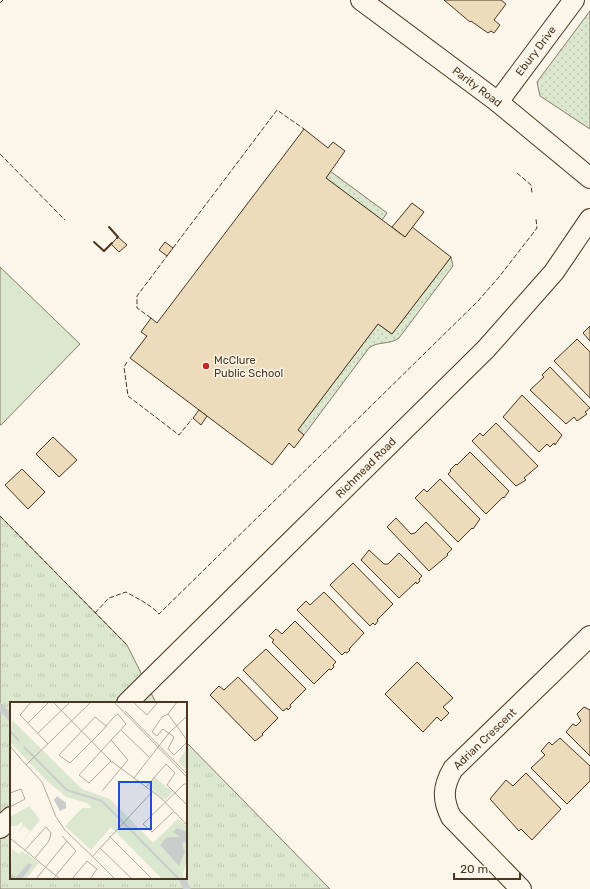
<svg xmlns="http://www.w3.org/2000/svg" width="590" height="889" viewBox="0 0 590 889" font-family="Rubik,sans-serif">
	<style>
		.grass { fill: url(#grass-tufts); stroke: #887966 }
		.park { fill: url(#park-dots); stroke: #887966 }
		.pitch { fill: #dce7d0; stroke: #887966 }
		.lines { fill: none; stroke-linecap: round; stroke-linejoin: round }
		.stream { stroke: #c9cecd; stroke-width: 7 }
		.building { fill: #ecdcbc; stroke: #4a3520 }
		.minor-casing { stroke: #4a3520; stroke-width: 22 }
		.minor { stroke: #fbf6e9; stroke-width: 20 }
		.fence { stroke: #4a3520; stroke-width: 1; stroke-dasharray: 5 2; stroke-linecap: butt }
		.wall { stroke: #4a3520; stroke-width: 2 }
		.poi-dot { fill: #c62828; stroke: #fbf6e9; stroke-width: 1.5 }
		.labels { text-anchor: middle; dominant-baseline: central; stroke-width: 3; stroke-linejoin: round; paint-order: stroke }
		.street-label { font-size: 11px; fill: #4a3520; stroke: #fbf6e9 }
		.poi-label { font-size: 11px; fill: #4a3520; stroke: #fbf6e9; text-anchor: start }
		.inset-river { fill: none; stroke: #c9cecd; stroke-width: 2 }
		.inset-road { fill: none; stroke: #b4a999; stroke-width: 1 }
		.view { fill: #1d4ed8; fill-opacity: 0.15; stroke: #1d4ed8; stroke-width: 2 }
		.inset-edge { fill: none; stroke: #4a3520; stroke-width: 2 }
	</style>
	<defs>
		<pattern id="grass-tufts" width="24" height="20" patternUnits="userSpaceOnUse"><rect width="24" height="20" fill="#dce7d0"/><path d="M3 7l-1-3M5 7V3M7 7l1-3M15 17l-1-3M17 17v-4M19 17l1-3" fill="none" stroke="#bec7b2"/></pattern>
		<pattern id="park-dots" width="8" height="8" patternUnits="userSpaceOnUse"><rect width="8" height="8" fill="#dce7d0"/><path d="M2 2h.1M6 6h.1" fill="none" stroke="#bec7b2" stroke-width="1.8" stroke-linecap="round"/></pattern>
	</defs>
	<rect width="100%" height="100%" fill="#fbf6e9"/>
	<path class="grass" d="M0,516L127,645L156,703H11V878H186V742L330,889H0Z"/>
	<g class="park">
		<path d="M590,11V129L540,96L537,82Z"/>
		<path d="M330,171L387,213L382,220L326,178Z"/>
		<path d="M451,257L453,266L399,338C390,345 377,341 369,348L304,435L298,430L378,324L392,334Z"/>
	</g>
	<path class="pitch" d="M0,267L80,344L1,425H0Z"/>
	<g class="lines">
		<g class="stream">
			<path d="M0,707L11,718"/>
			<path d="M182,878L187,889"/>
		</g>
	</g>
	<g class="building">
		<path d="M444,0H501L506,4L494,20L500,25L494,33L491,31L488,33L471,21L470,22Z"/>
		<path d="M304,129L328,148L333,142L345,151L326,178L405,237L412,227L451,257L392,334L378,324L298,430L304,435L294,448L289,443L272,465L130,358L147,336L141,332L151,318L157,323Z"/>
		<path d="M412,203L424,212L405,237L392,227Z"/>
		<path d="M118,237L127,245L119,252L111,244Z"/>
		<path d="M165,242L173,248L167,256L159,250Z"/>
		<path d="M590,326V341L583,333Z"/>
		<path d="M577,339L590,352V398L554,361Z"/>
		<path d="M550,367L590,408L585,412L587,414L577,421L574,417L566,424L530,390L544,377L542,375Z"/>
		<path d="M522,395L562,435L555,445L554,443L550,447L547,444L539,452L503,417Z"/>
		<path d="M199,410L207,416L201,425L193,418Z"/>
		<path d="M496,423L538,466L524,478L526,480L516,486L472,441L480,433L483,436Z"/>
		<path d="M53,437L77,460L59,477L36,454Z"/>
		<path d="M470,452L509,491L504,498L503,497L486,514L448,474L451,471L450,470L456,464L457,465Z"/>
		<path d="M22,469L45,492L28,509L5,485Z"/>
		<path d="M440,479L480,519L473,529L472,528L458,542L415,498L424,489L427,492Z"/>
		<path d="M396,518L411,534L415,533L426,522L452,549L447,554L448,555L429,571L387,527Z"/>
		<path d="M369,550L384,564H388L399,553L422,576L419,579L420,581L417,584L416,582L399,598L361,560Z"/>
		<path d="M353,563L393,604L377,620L378,621L375,625L373,623L370,626L330,585Z"/>
		<path d="M324,592L364,633L349,649L350,650L347,653L345,652L342,655L297,610L306,601L310,605Z"/>
		<path d="M295,621L336,662L333,665L334,667L331,670L329,669L314,684L272,642L274,640L269,636L276,629L282,634Z"/>
		<path d="M266,649L306,689L290,705L291,707L288,710L287,708L283,711L243,670Z"/>
		<path d="M417,662L453,698L443,707L449,713L441,721L437,717L423,732L385,694Z"/>
		<path d="M238,677L278,718L262,734L263,735L255,741L210,695L219,686L224,690Z"/>
		<path d="M584,707L590,710V756L566,732L573,724L576,726L581,721L577,714Z"/>
		<path d="M560,738L590,766V781L567,804L531,768L545,755L541,751L549,742L552,745Z"/>
		<path d="M526,773L561,809L532,840L521,829L519,831L490,799L506,780L513,786Z"/>
	</g>
	<g class="lines">
		<g class="minor-casing">
			<g id="minor">
				<path d="M361,0L498,102L590,178"/>
				<path d="M498,102L574,0"/>
				<path d="M127,703L486,349L554,272L590,219"/>
				<path d="M0,828L11,817"/>
				<path d="M521,889L451,817C442,799 443,786 453,769L590,636"/>
			</g>
		</g>
		<use href="#minor" class="minor"/>
		<g class="fence">
			<path d="M0,3L3,0"/>
			<path d="M0,154L65,220"/>
			<path d="M517,173L531,185L532,193"/>
			<path d="M173,248L277,110L304,129"/>
			<path d="M151,318L137,308V296L167,256"/>
			<path d="M127,362L124,367L128,396L179,435L192,419"/>
			<path d="M0,516L127,645"/>
			<path d="M95,613L109,598L126,592C138,599 150,604 159,614L478,301L499,277L537,228L536,219"/>
		</g>
		<g class="wall">
			<path d="M109,227L118,237L117,238"/>
			<path d="M94,242L104,251L112,243"/>
		</g>
	</g>
	<circle class="poi-dot" cx="206" cy="366" r="4"/>
	<g class="labels">
		<g class="street-label">
			<text transform="translate(536 51) rotate(-53)">Ebury Drive</text>
			<text transform="translate(477 87) rotate(37)">Parity Road</text>
			<text transform="translate(366 468) rotate(-45)">Richmead Road</text>
			<text transform="translate(485 739) rotate(-44)">Adrian Crescent</text>
		</g>
		<g class="poi-label">
			<text x="214" y="360">McClure<tspan x="214" dy="13">Public School</tspan></text>
		</g>
	</g>
	<g transform="translate(10 702)">
		<rect width="177" height="177" fill="#fbf6e9"/>
		<path d="M2,18L72,87L100,97L173,171L174,177H152L77,101L56,95L37,79L0,40ZM19,104L30,118L10,143L21,128L6,116L0,118V115ZM2,147L9,152L12,149L29,161L16,177H0Z" fill="#dce7d0"/>
		<path d="M72,106H83L101,125L81,148L55,124Z" fill="#dce7d0"/>
		<path d="M177,47V66L176,67L168,59ZM145,75L162,90L155,98L138,85ZM7,116L21,128L20,129L14,124L7,131L13,123L11,120L7,124H0L1,117ZM168,117L177,124V159L173,171L142,142Z" fill="#dce7d0"/>
		<path d="M13.5 117a5.5 5.5 0 1 1 11 0a5.5 5.5 0 1 1-11 0Z" fill="#dce7d0"/>
		<path d="M47,94L56,101V106L50,109L44,98ZM167,126L177,130V144L174,139L172,144L175,149L169,164L150,143L157,135H171L163,130ZM19,161L22,163L12,177H0V171L6,175Z" fill="#c9cecd"/>
		<path class="inset-river" d="M0,29L9,39M14,45L57,88L92,99L169,177"/>
		<path class="inset-road" d="M21,0L10,13L38,42M43,0L101,59L151,96L177,123M104,0L177,75M123,0L137,13L148,0M167,0L158,12L177,38M115,9L177,72M158,12L152,15L142,30L147,34L153,27L164,35L158,47L164,53L177,40M18,21L39,0M96,24L85,15L49,53L60,61L92,29L96,24L104,15L106,13L108,12L116,22L69,73L79,81L101,59M111,28L139,55M28,31L60,0M0,44L10,56M9,55L32,80L46,115L55,128L86,158M16,63L81,0M124,76L159,31L177,14M136,85L156,62L165,71L157,83L177,103M92,89L118,58L101,38M0,91L11,87L15,97L0,105M163,110L142,130L133,122L174,82H177M99,134L142,177M0,136L50,177M90,146L122,177M15,148L36,125L41,131L39,139L25,156M82,155L142,90M85,157L105,177M26,177L57,139M43,177L66,149L52,134M62,177L77,159L87,167L80,177M176,177L177,165"/>
		<path class="view" d="M109,80H141V127H109Z"/>
		<rect width="177" height="177" class="inset-edge"/>
	</g>
	<path d="M454 873v6h66v-6" fill="none" stroke="#4a3520" stroke-width="2"/>
	<text x="460" y="873" font-size="12" fill="#4a3520" stroke="#fbf6e9" stroke-width="3" paint-order="stroke">20 m</text>
</svg>
